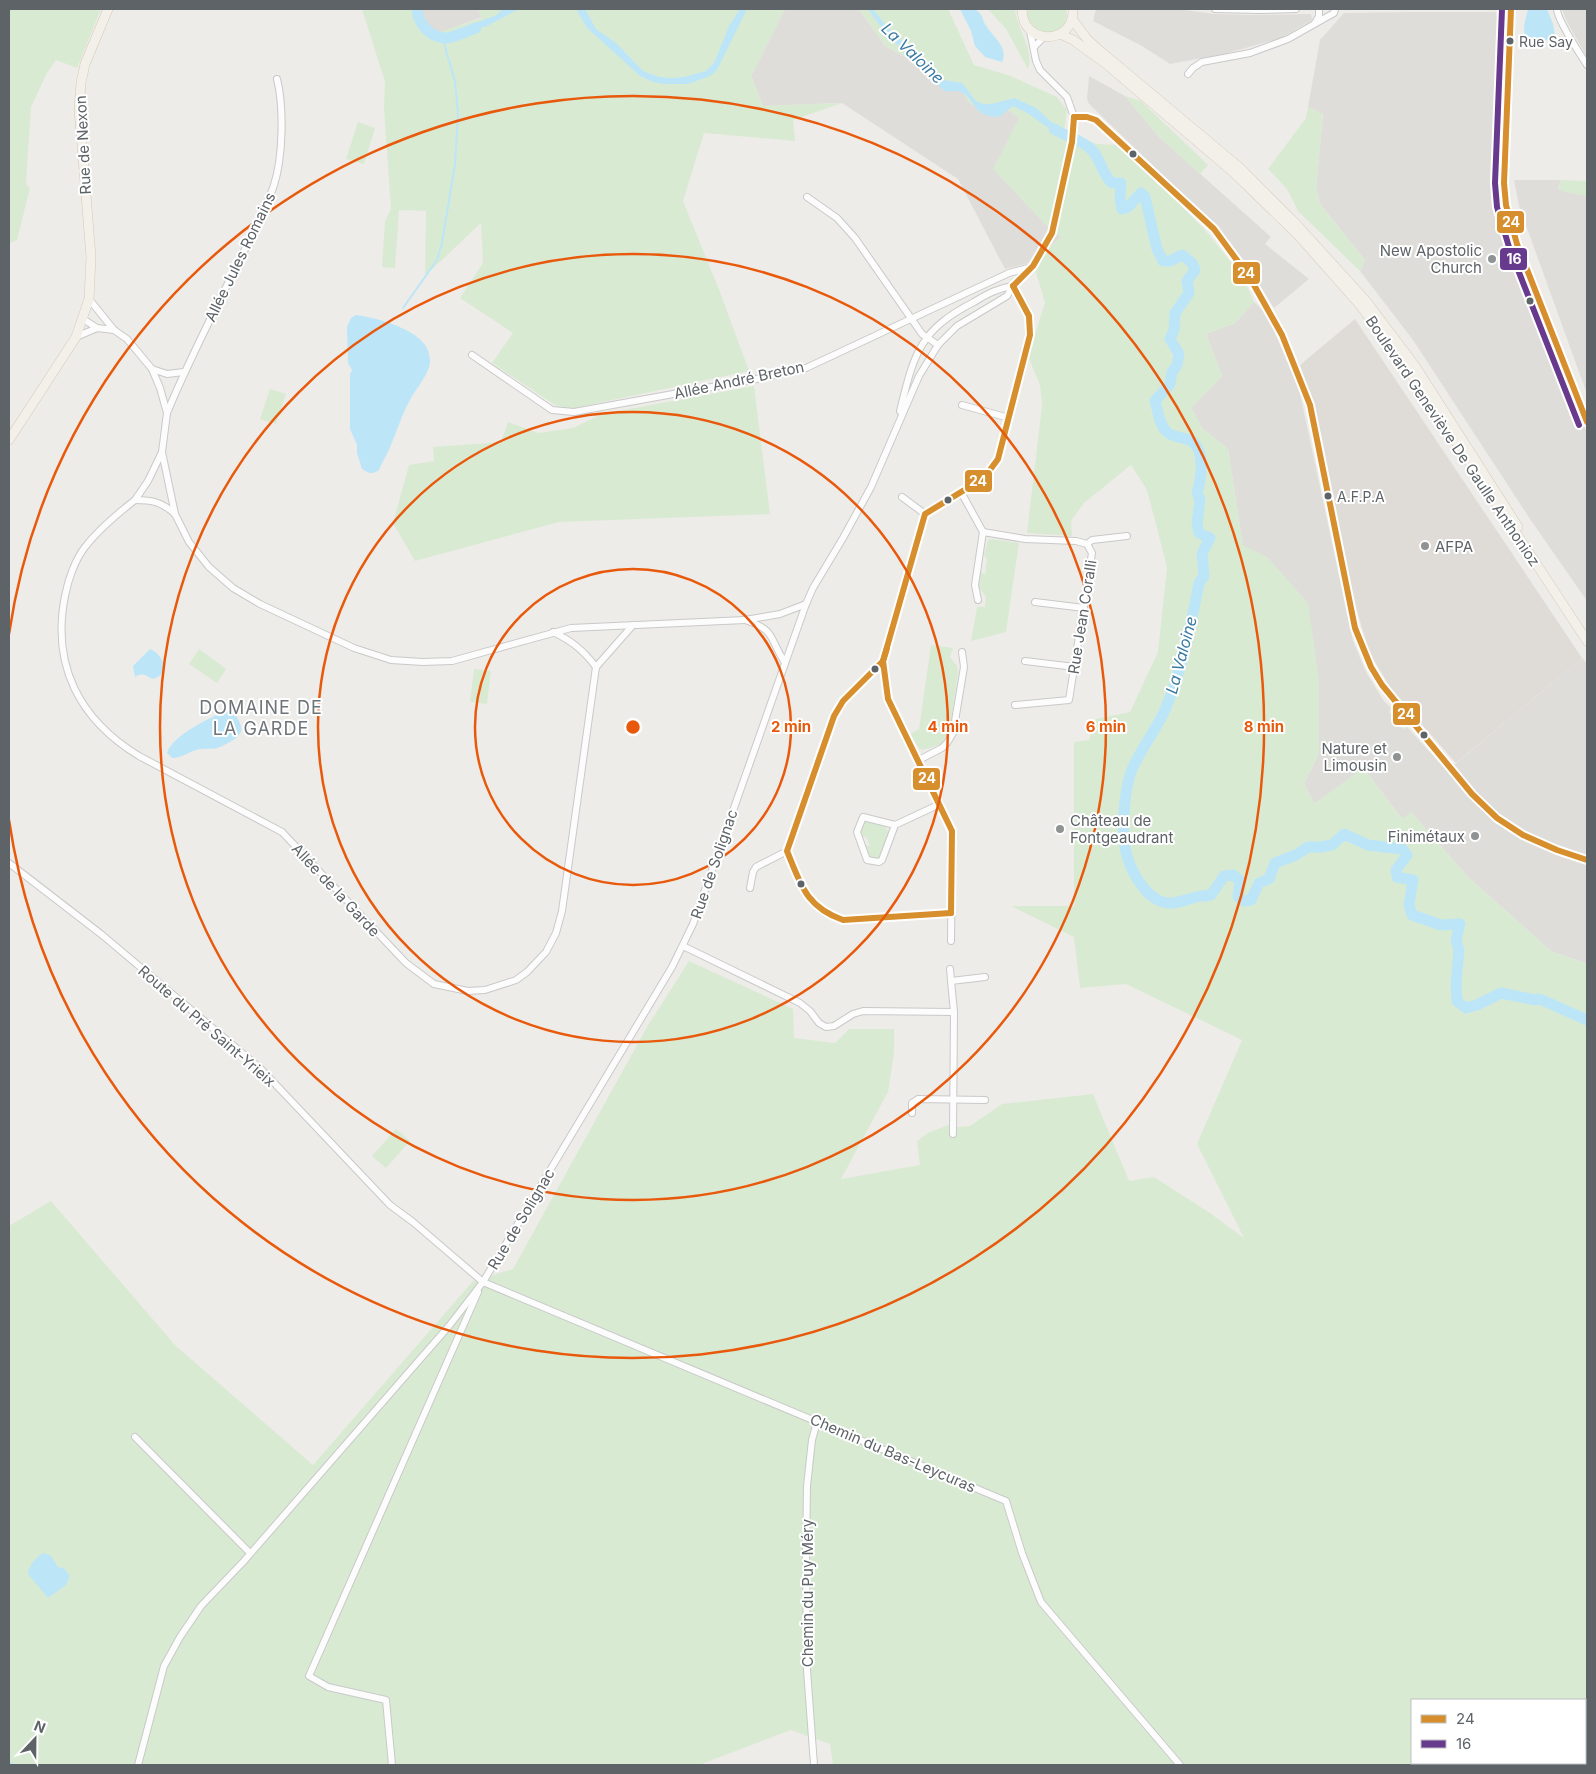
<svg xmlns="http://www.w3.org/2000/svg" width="1596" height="1774" viewBox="0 0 1596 1774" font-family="Inter,sans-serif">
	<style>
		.industrial { fill: #dfddd9 }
		.education { fill: #dfdcd8 }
		.green { fill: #d9ead3; fill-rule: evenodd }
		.water { fill: #bce6f8 }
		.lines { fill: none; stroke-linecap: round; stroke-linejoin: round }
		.stream { stroke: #bce6f8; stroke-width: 2 }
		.river { stroke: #bce6f8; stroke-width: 11 }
		.minor-casing { stroke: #c9c9c9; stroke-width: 8 }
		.major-casing { stroke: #d6c9b6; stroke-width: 10 }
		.minor { stroke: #fcfcfc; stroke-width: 6 }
		.major { stroke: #f3f0e9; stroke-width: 9 }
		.bus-1-casing { stroke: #fff; stroke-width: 10 }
		.bus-2-casing { stroke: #fff; stroke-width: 10 }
		.bus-1 { stroke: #d68f2c; stroke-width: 6 }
		.bus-2 { stroke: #673a8e; stroke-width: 6 }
		.ring { fill: none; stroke: #e8590c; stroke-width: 2.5 }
		.bus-dot { fill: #5d6367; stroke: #fff; stroke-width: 2 }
		.poi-dot { fill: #909394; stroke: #fff; stroke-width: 2 }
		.labels { text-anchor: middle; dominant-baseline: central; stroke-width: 4; stroke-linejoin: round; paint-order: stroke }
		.bus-label { font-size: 14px; fill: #5d6367; stroke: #fff; text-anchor: start }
		.street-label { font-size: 15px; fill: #5d6367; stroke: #fff }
		.poi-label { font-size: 15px; fill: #5d6367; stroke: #fff; text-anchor: end }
		.water-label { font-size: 16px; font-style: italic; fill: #3b7ba3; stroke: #fff }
		.quarter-label { font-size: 18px; letter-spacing: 1px; fill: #6e7579; stroke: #fff }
		.centre { fill: #e8590c; stroke: #fff; stroke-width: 2.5 }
		.ring-label { font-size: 15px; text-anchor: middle; font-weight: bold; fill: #e8590c; stroke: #fff; stroke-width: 4; stroke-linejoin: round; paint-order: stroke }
		.line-badge { stroke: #fff; stroke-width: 2 }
		.badge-label { font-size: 14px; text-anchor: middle; font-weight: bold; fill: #fff }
	</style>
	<rect width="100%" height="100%" fill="#eeece8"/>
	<g class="industrial">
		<path d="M417,9H478L482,17L437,34L419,17Z"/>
		<path d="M785,9H859L885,46L946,79L961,90L1008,110L1020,118L1043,222L1061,237L1033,262L1005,269L958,179L842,103L763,106L751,76Z"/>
		<path d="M1096,9H1177L1215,14L1249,15L1311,14L1312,20L1281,38L1224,54L1170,64L1142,46L1093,21Z"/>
		<path d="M1562,9H1587V57L1567,22Z"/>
		<path d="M1410,12H1495L1502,22L1494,209L1581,421L1587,432V601L1530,519L1413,340L1360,271L1365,260L1320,204L1316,188L1323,114L1308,107L1320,40L1344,13Z"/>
		<path d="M1089,76L1125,96L1159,137L1271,237L1265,244L1309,279L1274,308L1246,263L1219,229L1089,104L1087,99Z"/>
		<path d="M1514,180H1561L1558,188L1587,196V394L1519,206Z"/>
		<path d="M1254,302L1263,310L1274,331L1299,389L1353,641L1366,672L1383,700L1391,708L1389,712L1403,729L1407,727L1447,771L1582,658L1587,663V964L1551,951L1468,877L1411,812L1403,820L1364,769L1314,804L1304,784L1319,753L1268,558L1243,546L1228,449L1202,428L1191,408L1222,376L1206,334L1235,323Z"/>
	</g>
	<path class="education" d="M1355,319L1582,658L1456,763L1393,692L1369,652L1353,597L1315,407L1300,365Z"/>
	<g class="green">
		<path d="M9,9H101L77,68L56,60L47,73L31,107L26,184L30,188L17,240L9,243Z"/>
		<path d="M362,9H417L419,17L437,33L482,18L478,9H785L751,76L763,106L842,103L793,120L795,141L704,133L683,201L720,292L749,371L570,409L555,405L492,363L513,333L460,298L483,263L481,223L425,276L426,211L399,210L395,268L382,267L385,221L391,209L384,109L385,82Z"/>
		<path d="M859,9H948L974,65L1008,75L1057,97L1067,110L1064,132L1097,144L1121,145L1205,230L1243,277L1254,302L1235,323L1206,334L1222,376L1191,408L1202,428L1228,449L1243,545L1268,558L1308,603L1319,680V753L1304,784L1314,804L1363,768L1402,819L1411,812L1468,877L1551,951L1587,964V1765H833L830,1744L791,1730L699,1765H9V1226L51,1201L175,1345L313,1465L473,1281L513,1269L647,1027L689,961L793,1009L794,1038L835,1043L849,1029H894V1054L888,1092L841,1179L920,1165L917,1141L928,1133L948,1125L957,1127L970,1126L1002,1104L1093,1094L1129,1181L1154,1177L1210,1213L1244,1238L1197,1144L1242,1040L1126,984L1080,988L1074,937L1011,906H1074V742L1089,740L1096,719L1130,712L1158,652L1167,567L1147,490L1131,465L1084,503L1071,521L1072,536L1027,533L1042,405L1040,385L1028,356L1045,303L1033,262L1061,237L1043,222L993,169L1019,118L1008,110L980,109L969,103L961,90L946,79L885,46ZM1412,1700H1585V1763H1412Z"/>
		<path d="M988,9L1015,10C1017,28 1035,51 1028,69L1006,29Z"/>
		<path d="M1028,9H1066C1073,40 1023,41 1028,9Z"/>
		<path d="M1125,96L1141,101L1208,165L1200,174L1159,137Z"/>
		<path d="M1308,107L1323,114L1316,188L1320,204L1365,260L1360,271L1298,211L1287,189L1268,169L1306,118Z"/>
		<path d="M358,122L375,128L364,164L346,159Z"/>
		<path d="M1561,180L1587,181V196L1564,192L1558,189Z"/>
		<path d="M754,386L770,514L559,522L415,561L393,523L409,465L434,461L433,447L501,442L508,422L538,433L573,428L602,414Z"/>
		<path d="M270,389L286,394L276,424L260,419Z"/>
		<path d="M992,539L1019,543L1006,632L971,641L977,607H985L986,597L978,586L980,571L985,575L987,559L984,555L988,540Z"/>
		<path d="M931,645L953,648L950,657L957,666L958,672L950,730L941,744L923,750L919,748L910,734L919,729Z"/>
		<path d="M199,649L226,669L217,683L189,664Z"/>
		<path d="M474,669L491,671L487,704L470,702Z"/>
		<path d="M868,820L884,826L889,832C887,839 884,861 874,858C867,856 866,850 865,845L870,846L867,838L862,836L860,829L862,824Z"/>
		<path d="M396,1129L410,1141L386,1168L372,1156Z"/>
	</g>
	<g class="water">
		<path d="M413,9H420C422,23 434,36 448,33L497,15L502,9H519L487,26L439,39C425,35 415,23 413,9Z"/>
		<path d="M576,9H585L596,29L616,43L643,71L659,77L672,78L684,77L706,71L714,63L729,26L740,9H747L717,70L710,76L688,84H664L653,82L640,76L587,28Z"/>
		<path d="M868,9H873L884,23L928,67L943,80L962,83L976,101L983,104H991L1015,98L1036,108L1056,126L1067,134L1066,140L1027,113L1013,106L999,117C970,117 978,99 960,92C956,90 949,92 944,91L884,31Z"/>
		<path d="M960,9C965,9 972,8 976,10C984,15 982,21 987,27C994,38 1009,48 1002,62L985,57L975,46L971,31Z"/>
		<path d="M1528,9H1547L1553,24L1555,35C1545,45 1524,46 1524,29C1524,22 1527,15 1528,9Z"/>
		<path d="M356,315C378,318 430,331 430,359C431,373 416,388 410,400C400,418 395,438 386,456C383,461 381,465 379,470C372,475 368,473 362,469L357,453V445L350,429V374L352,370L348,363L347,327L351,318Z"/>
		<path d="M150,649C165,655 170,676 152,679C146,675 142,672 135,677L133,666Z"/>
		<path d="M227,710H232C235,715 240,721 241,727C244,736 227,744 220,747C214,750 207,748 201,749C191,750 183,758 172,758L167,753C173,734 211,718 227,710Z"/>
		<path d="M45,1553L51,1556L58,1567L64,1568L70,1576L66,1585L48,1598L28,1574C29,1565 37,1555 45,1553Z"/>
	</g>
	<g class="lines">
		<g class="stream">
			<path d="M403,308L437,260L442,243L455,164L458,114L455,81L442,37"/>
			<path d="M9,1762L14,1765"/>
		</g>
		<g class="river">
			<path d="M417,9C418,24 430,37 445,38C452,39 469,30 476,28"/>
			<path d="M1054,129C1066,137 1081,139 1092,150C1101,160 1102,174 1112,183H1121L1120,200L1122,209L1128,207L1141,193L1145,197L1157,249L1163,261H1170L1182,255L1192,263L1195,270L1187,281L1189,293L1175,313L1174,330L1170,339L1179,354L1177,365L1172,372L1170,384L1155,401C1158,411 1159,426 1168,433C1175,438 1185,437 1191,441C1206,450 1201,479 1197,493L1200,500L1197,523L1199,533L1210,538L1202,554L1204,576L1199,583C1191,624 1183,666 1167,705C1159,726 1144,744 1134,765C1124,785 1121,829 1126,852C1130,869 1143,894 1160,901C1172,906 1181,901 1193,898C1198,896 1205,896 1211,895L1224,876L1233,875L1240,881L1238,897L1244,901L1251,900L1259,883L1269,879L1275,863L1296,855L1308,847H1320L1332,845L1344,834L1368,845L1402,849L1407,855L1396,870L1397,877L1413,880L1409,905L1412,915L1441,925L1460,924L1456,940L1459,950L1456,983L1457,1001L1466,1008L1477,1005L1501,993L1535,1000L1538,999L1542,1000L1587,1020"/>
		</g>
		<g class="minor-casing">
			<g id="minor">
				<path d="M1215,9L1259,10L1296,9"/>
				<path d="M1511,9L1504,183L1506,205L1517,244L1587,422"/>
				<path d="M1557,9C1557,20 1580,54 1587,65"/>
				<path d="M1315,23L1319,16V9"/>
				<path d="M1034,47L1044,37"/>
				<path d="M1188,74L1193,68L1202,62L1250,53L1288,39L1334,13L1335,9"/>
				<path d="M1074,117H1087L1096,120L1214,229L1250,278L1282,335L1310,405L1355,628L1371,667L1382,685L1472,794L1497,818L1523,835L1557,850L1587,860"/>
				<path d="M807,197L837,218L855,238L922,334L938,345"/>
				<path d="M89,299L114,330L127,339L152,369L160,388L167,413L162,452L175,514L189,542L209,567L233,588L260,604L354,648L391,660L423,662L452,661L571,628L745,620"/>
				<path d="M83,319L97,328"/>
				<path d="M76,337L97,328L114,330"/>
				<path d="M472,355L552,410L574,412L756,379L806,368L1009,273L1032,267"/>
				<path d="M152,369L167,374L184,372"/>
				<path d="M962,405L1009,418"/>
				<path d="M900,411C914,354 919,330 974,302C987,294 998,288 1013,286"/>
				<path d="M167,413C188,362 213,314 237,265C250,239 265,212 274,185C283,157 284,107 277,79"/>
				<path d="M162,452L148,481L135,500C152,500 162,502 175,514"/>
				<path d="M961,492L983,532L975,585L978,600"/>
				<path d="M902,497L925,514"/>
				<path d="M135,500C117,514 99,529 85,547C75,560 68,580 65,596C51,666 80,720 139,756L282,832L406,963L434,984L468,991L485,990L516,980L527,972L546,952L556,933L562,911L596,667"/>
				<path d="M983,532L1025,539L1076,541L1087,544L1092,553L1069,700L1015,705"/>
				<path d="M1087,544L1092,540L1127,536"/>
				<path d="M1035,602L1084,608"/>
				<path d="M553,632C572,641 583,650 596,667L633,625"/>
				<path d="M784,661C769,638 776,630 745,620L780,614L806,604"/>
				<path d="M883,661L843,701L834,716L787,851C801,883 806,910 843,920L951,913"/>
				<path d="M1025,661L1075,667"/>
				<path d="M917,761L942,748L947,743L953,733L964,667L962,652"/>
				<path d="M895,825L882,860L879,862L867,860L857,832L863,817L895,825L940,804"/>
				<path d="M9,863L101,934L260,1068L390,1205L413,1222L483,1282L1006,1501L1022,1553L1041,1602L1180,1765"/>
				<path d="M750,888L753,872L756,867L787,851"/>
				<path d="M951,941L952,831L888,699L883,661L925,514L984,478L998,459L1030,335L1029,316L1013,286"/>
				<path d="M683,946L800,1003L810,1011L819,1023L826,1027L834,1026L853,1014L863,1011L954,1012"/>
				<path d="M950,969L951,981"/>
				<path d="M912,1113V1103L918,1099L985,1100"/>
				<path d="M953,1134L954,1012L951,981L985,977"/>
				<path d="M135,1437L250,1553"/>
				<path d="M138,1765L164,1666L180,1637L201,1606L244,1561L449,1326L483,1282L672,967L693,924L806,604L813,588L843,538L871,487L919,376L938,345L957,326L1007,296L1013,286L1033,266L1052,233L1072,142L1074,117L1067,97L1040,70L1036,61L1030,31"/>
				<path d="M392,1765L386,1700L328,1687L309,1676L478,1292"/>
				<path d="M814,1765L807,1670L806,1556L807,1486L812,1440L817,1422"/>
			</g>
		</g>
		<g class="major-casing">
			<g id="major">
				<path d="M1022,9C1022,47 1075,45 1073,9"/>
				<path d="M1072,19L1087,39L1099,50L1239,167L1297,225L1366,301L1415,366L1518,527"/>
				<path d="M1060,34L1073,40L1105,63L1233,172L1298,235L1360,305L1410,372L1587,641"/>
				<path d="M9,440L76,337L89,299L91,257L79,109L81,83L85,64L108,9"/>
			</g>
		</g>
		<use href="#minor" class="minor"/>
		<use href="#major" class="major"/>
		<g class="bus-1-casing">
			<g id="bus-1">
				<path d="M1511,9L1504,183L1506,205L1517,244L1587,422"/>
				<path d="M1074,117H1087L1096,120L1214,229L1250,278L1282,335L1310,405L1355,628L1371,667L1382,685L1472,794L1497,818L1523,835L1557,850L1587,860"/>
				<path d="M1013,286L1033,266L1052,233L1072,142L1074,117"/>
				<path d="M887,648L883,661L888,699L952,831L951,913"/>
				<path d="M951,913L843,920C806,907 801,885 787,851L834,716L843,701L883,661L925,514L984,478L998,459L1030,335L1029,316L1013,286"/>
			</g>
		</g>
		<g class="bus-2-casing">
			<path id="bus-2" d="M1502,9L1495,183L1497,207L1509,247L1579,425"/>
		</g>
		<use href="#bus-1" class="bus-1"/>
		<use href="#bus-2" class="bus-2"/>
	</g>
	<g class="ring">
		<circle cx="633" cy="727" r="158"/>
		<circle cx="633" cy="727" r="315"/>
		<circle cx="633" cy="727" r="473"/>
		<path d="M9 634A631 631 0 1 1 9 820"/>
	</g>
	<g class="bus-dot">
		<circle cx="1510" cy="41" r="4.5"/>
		<circle cx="1133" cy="154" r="4.5"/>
		<circle cx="1530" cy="301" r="4.5"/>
		<circle cx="1328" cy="496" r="4.5"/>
		<circle cx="948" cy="500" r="4.5"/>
		<circle cx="875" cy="669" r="4.5"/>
		<circle cx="1424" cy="735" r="4.5"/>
		<circle cx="801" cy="884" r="4.5"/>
	</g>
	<g class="poi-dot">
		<circle cx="1492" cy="259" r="5"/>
		<circle cx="1425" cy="546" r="5"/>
		<circle cx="1397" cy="757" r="5"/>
		<circle cx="1060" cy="829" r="5"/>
		<circle cx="1475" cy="836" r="5"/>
	</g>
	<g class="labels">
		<g class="bus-label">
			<text x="1519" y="41">Rue Say</text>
			<text x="1337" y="496">A.F.P.A</text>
		</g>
		<g class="street-label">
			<text transform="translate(83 145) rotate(-93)">Rue de Nexon</text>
			<text transform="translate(240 257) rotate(-64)">Allée Jules Romains</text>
			<text transform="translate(739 380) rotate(-12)">Allée André Breton</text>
			<text transform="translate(1453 441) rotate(56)">Boulevard Geneviève De Gaulle Anthonioz</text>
			<text transform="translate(1082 617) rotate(-81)">Rue Jean Coralli</text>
			<text transform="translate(714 864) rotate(-71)">Rue de Solignac</text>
			<text transform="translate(336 890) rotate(47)">Allée de la Garde</text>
			<text transform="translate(207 1026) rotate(41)">Route du Pré Saint-Yrieix</text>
			<text transform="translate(521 1219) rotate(-59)">Rue de Solignac</text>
			<text transform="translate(893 1453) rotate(23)">Chemin du Bas-Leycuras</text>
			<text transform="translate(807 1593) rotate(-90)">Chemin du Puy Méry</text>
		</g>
		<g class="poi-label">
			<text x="1482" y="250">New Apostolic<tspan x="1482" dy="17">Church</tspan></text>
			<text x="1435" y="546" text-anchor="start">AFPA</text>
			<text x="1387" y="748">Nature et<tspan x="1387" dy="17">Limousin</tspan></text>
			<text x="1070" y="820" text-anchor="start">Château de<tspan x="1070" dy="17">Fontgeaudrant</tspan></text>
			<text x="1465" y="836">Finimétaux</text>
		</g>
		<g class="water-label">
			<text transform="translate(913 53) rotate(44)">La Valoine</text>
			<text transform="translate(1181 655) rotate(-75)">La Valoine</text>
		</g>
		<g class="quarter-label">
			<text x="261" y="707">DOMAINE DE<tspan x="261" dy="21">LA GARDE</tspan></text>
		</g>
	</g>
	<circle cx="633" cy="727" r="8" class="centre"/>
	<g class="ring-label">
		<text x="791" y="732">2 min</text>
		<text x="948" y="732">4 min</text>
		<text x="1106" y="732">6 min</text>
		<text x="1264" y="732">8 min</text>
	</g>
	<g class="line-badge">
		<rect x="1496" y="210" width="29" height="24" rx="5" fill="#d68f2c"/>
		<rect x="1499" y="247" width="29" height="24" rx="5" fill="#673a8e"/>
		<rect x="1232" y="261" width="29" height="24" rx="5" fill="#d68f2c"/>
		<rect x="964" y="469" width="29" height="24" rx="5" fill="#d68f2c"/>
		<rect x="1392" y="702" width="29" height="24" rx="5" fill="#d68f2c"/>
		<rect x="912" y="767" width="29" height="24" rx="5" fill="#d68f2c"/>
	</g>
	<g class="badge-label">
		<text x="1511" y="227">24</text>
		<text x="1514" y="264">16</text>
		<text x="1246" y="278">24</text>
		<text x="978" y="486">24</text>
		<text x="1406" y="719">24</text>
		<text x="927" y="783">24</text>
	</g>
	<rect width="1596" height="1774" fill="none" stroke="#5d6367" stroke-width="20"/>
	<rect x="1411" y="1699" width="175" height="65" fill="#ffffff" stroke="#bec1c2"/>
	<rect x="1421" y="1715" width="25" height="8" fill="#d68f2c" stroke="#bec1c2"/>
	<text x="1456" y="1724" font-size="15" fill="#5d6367">24</text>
	<rect x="1421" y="1740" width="25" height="8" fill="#673a8e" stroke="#bec1c2"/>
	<text x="1456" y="1749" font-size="15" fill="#5d6367">16</text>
	<g transform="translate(35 1739) rotate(22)" stroke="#ffffff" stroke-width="4" paint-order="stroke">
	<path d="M0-4L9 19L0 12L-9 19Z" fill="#5d6367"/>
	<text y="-8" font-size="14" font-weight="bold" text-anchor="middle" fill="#5d6367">N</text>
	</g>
</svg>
